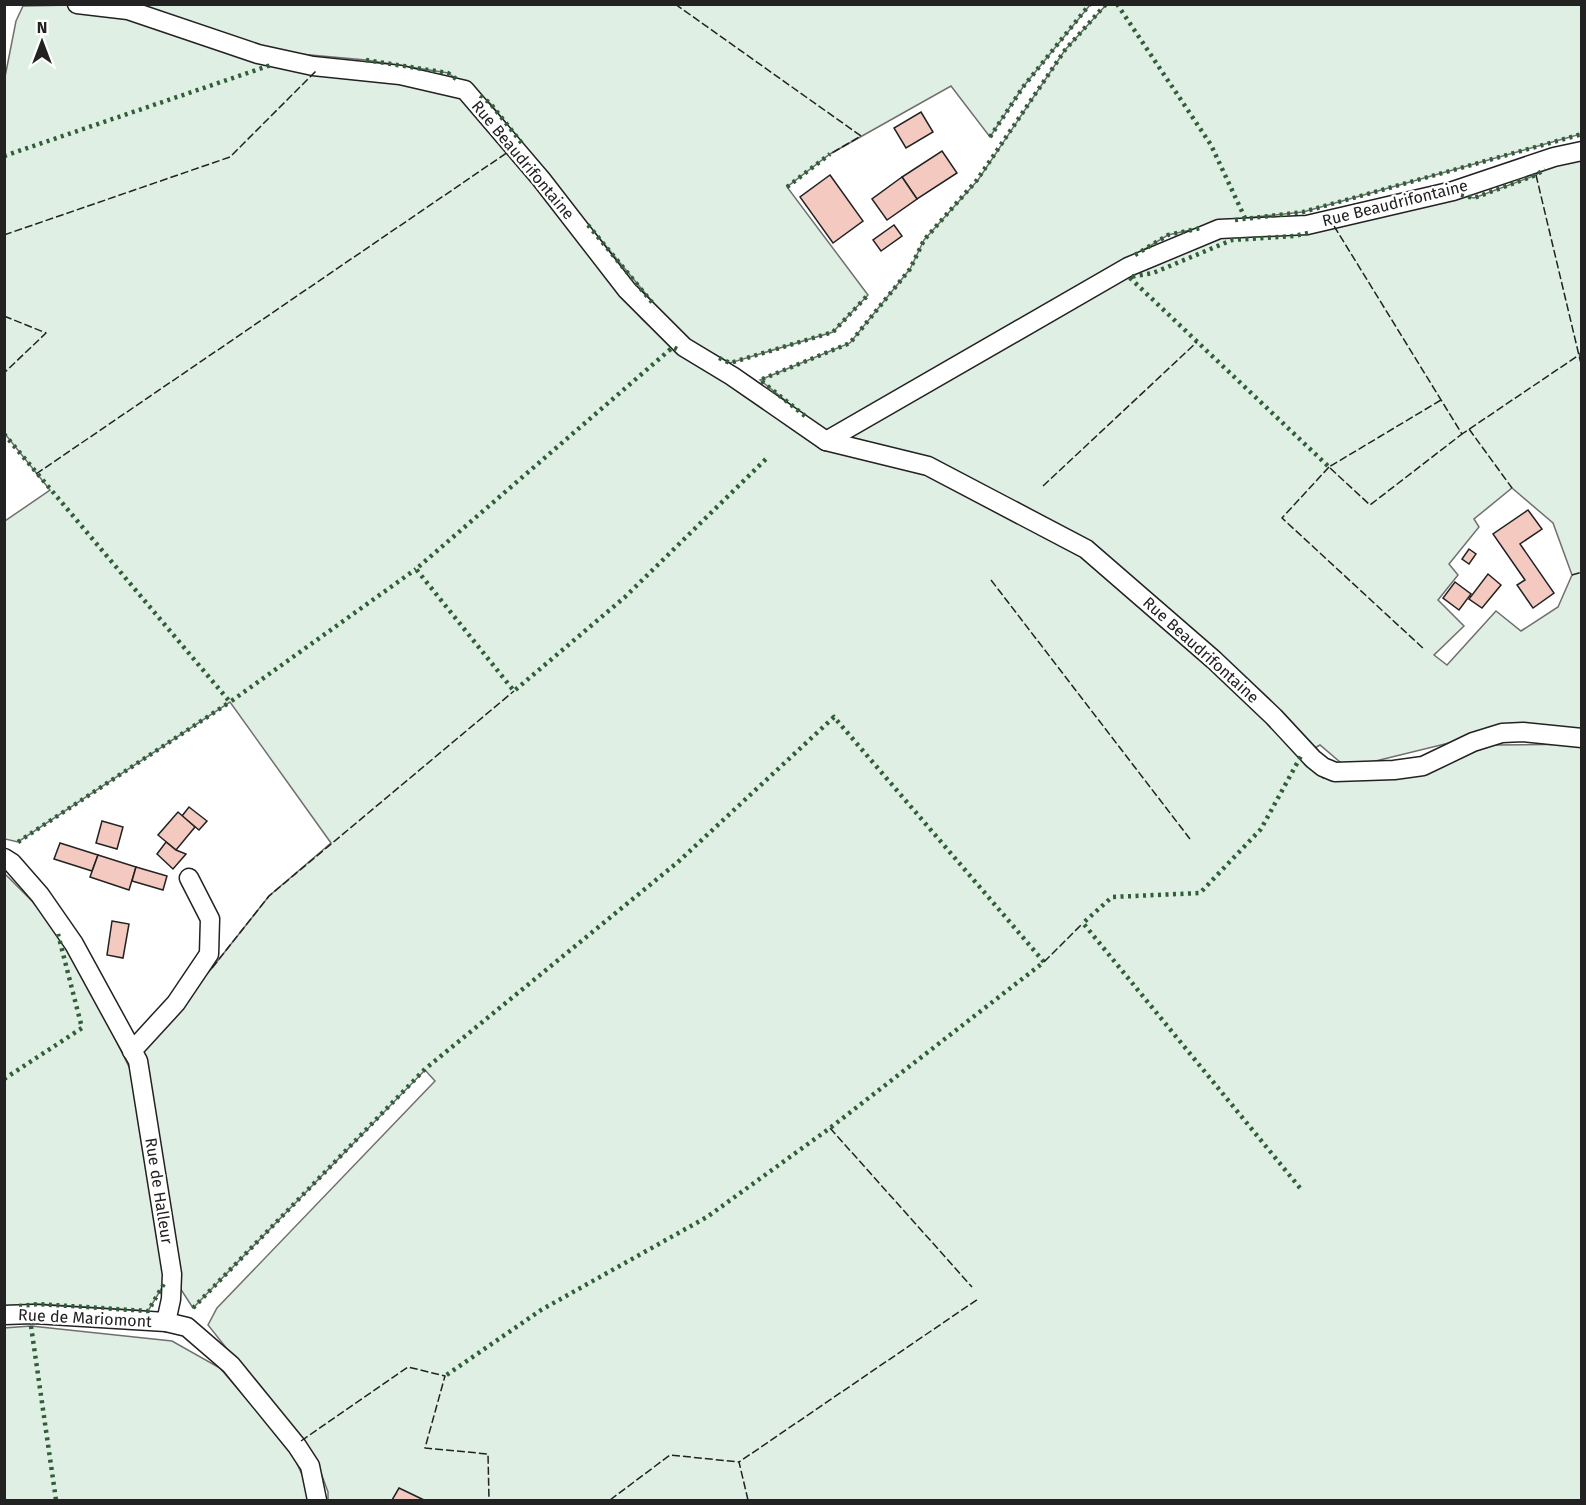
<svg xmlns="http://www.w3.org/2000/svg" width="1586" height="1505" viewBox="0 0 1586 1505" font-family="'Fira Sans',sans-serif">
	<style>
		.green { fill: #e0efe3; stroke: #6f6f6f; stroke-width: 1.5; fill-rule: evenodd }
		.building { fill: #f3c9c0; stroke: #222; stroke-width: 1.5 }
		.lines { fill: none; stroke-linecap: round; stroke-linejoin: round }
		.minor-casing { stroke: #222; stroke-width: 21 }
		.minor { stroke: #fff; stroke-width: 18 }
		.hedge { stroke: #2f5e38; stroke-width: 4.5; stroke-dasharray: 3 4.5; stroke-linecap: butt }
		.fence { stroke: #222; stroke-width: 1.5; stroke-dasharray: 8 3; stroke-linecap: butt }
		.labels { text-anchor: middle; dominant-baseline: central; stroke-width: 4.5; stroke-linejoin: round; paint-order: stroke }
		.street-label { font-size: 16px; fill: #222; stroke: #fff }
	</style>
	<rect width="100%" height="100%" fill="#fff"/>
	<g class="green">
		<path d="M74,5L409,81L458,94L508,152L642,319L673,347L751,395L786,425L821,449L1129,277L1184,248L1233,234L1459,195L1474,198L1536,175L1543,170L1581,158V729H1506L1347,768L1320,745L1301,756L1323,778L1398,777L1494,745L1581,744V1500H328V1492L317,1462L208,1325L217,1308L435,1081L425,1070L193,1308L180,1288L142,1050L212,968L269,896L331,843L230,702L18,842L5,839V521L50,490L5,434L4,82L16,21L23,6ZM1512,488L1553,523L1572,575L1558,607L1521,631L1496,611L1447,665L1434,655L1464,626L1438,600L1458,575L1449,564L1479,527L1474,519Z"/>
		<path d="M131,5H1090L1023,87L990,137L951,86L830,154L787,187L868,295L833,332L730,363L680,335L561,192L490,103L448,73L366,60L277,52Z"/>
		<path d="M1106,5H1581V134L1303,212L1245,218L1168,235L1077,290L826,433L760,380L850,343L910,269L924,240L978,180L1065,50Z"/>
		<path d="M4,873L32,901L57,932L103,1014L133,1075L166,1281L148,1311L38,1304L5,1306Z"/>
		<path d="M31,1326L172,1341L220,1368L291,1451L314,1500H5L4,1328Z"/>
	</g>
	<g class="building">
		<path d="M921,112L933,132L906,148L894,128Z"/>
		<path d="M942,151L957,173L917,199L902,177Z"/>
		<path d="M830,175L863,221L833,243L800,197Z"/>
		<path d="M902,177L917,199L887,220L872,199Z"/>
		<path d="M894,225L902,236L881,251L873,240Z"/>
		<path d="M1528,510L1542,529L1520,544L1554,593L1533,608L1517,585L1525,580L1493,534Z"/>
		<path d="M1469,549L1476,554L1469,564L1462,559Z"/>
		<path d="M1488,574L1501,585L1482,608L1469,599Z"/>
		<path d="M1455,582L1471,594L1459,610L1443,598Z"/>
		<path d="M189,807L207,821L199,830L182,816Z"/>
		<path d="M178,812L195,827L176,850L158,835Z"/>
		<path d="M102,821L123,827L117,849L96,843Z"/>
		<path d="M166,842L176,850L186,854L173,869L157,854Z"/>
		<path d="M60,843L98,855L92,871L54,859Z"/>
		<path d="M98,855L136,867L129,890L90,877Z"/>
		<path d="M136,867L167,876L163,890L132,881Z"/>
		<path d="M112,921L129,924L123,958L107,955Z"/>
		<path d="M399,1488L424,1500H392Z"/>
	</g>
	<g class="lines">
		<g class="minor-casing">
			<g id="minor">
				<path d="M77,4L128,10L258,54L313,66L400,75L465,90L541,179L627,290L684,347L732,376L826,441L928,466L1086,549L1214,660L1274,717L1313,759L1323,767L1335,772L1394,770L1423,766L1473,742L1502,733L1523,732L1582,738"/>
				<path d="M826,441L1128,267L1219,229L1307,225L1453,191L1554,157L1582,151"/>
				<path d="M4,858L12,863L40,895L74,944L138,1061L172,1274L171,1299L166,1322"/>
				<path d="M132,1051L176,1003L209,954L210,919L189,878"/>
				<path d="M4,1315L34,1314L166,1322L187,1327L231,1365L297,1446L310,1466L317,1500"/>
			</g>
		</g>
		<use href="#minor" class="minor"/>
		<g class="hedge">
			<path d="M1117,4L1211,145L1245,218"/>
			<path d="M366,60L448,73L459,81"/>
			<path d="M480,96L490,103L524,146"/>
			<path d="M990,137L1023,87L1090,4"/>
			<path d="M4,156L271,65"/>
			<path d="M787,187L830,154"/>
			<path d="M1461,195L1474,198L1536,175L1545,169"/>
			<path d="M1235,220L1303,212L1582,134"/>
			<path d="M588,225L655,306"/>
			<path d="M1308,233L1294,236L1232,240L1153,273L1129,277L1329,467"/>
			<path d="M1135,255L1168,235L1201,228"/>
			<path d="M677,349L673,347L416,569L514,691L625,597L768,457"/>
			<path d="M1579,355H1582"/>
			<path d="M719,358L730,363L833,332L868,295"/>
			<path d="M805,416L760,380L850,343L910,269L924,240L977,180L1065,50L1106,4"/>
			<path d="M4,434L230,702L416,569"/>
			<path d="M18,842L230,702"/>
			<path d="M4,1079L82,1028L58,934"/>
			<path d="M1300,1188L1083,923L1112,897L1200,893L1261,829L1301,756"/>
			<path d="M19,1306L38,1304L148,1311L165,1282"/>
			<path d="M193,1308L425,1069L678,862L834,717L1044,962L830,1128L707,1217L541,1310L445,1376"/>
			<path d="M31,1326L56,1500"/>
		</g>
		<g class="fence">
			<path d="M675,4L861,136L830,154"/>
			<path d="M1536,175L1582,368"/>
			<path d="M1334,226L1462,434L1579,355"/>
			<path d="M4,235L230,157L316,71"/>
			<path d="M4,316L46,333L4,373"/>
			<path d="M1441,400L1329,467L1370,505L1462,434"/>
			<path d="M1469,429L1512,488"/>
			<path d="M1329,467L1282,518L1425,650"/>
			<path d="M36,474L508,152"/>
			<path d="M1043,486L1197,342"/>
			<path d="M1572,575L1582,572"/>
			<path d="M991,580L1190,839"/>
			<path d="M1044,962L1083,923"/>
			<path d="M212,968L269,896L514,691"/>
			<path d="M830,1128L972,1287"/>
			<path d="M301,1441L408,1367L445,1376L425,1448L488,1454L489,1500"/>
			<path d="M610,1500L670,1455L739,1462"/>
			<path d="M748,1500L739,1462L978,1299"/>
		</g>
	</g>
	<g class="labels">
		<g class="street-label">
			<text transform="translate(523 160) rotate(50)">Rue Beaudrifontaine</text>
			<text transform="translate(1395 203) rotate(-14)">Rue Beaudrifontaine</text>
			<text transform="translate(1201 650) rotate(42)">Rue Beaudrifontaine</text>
			<text transform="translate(159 1191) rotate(81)">Rue de Halleur</text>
			<text transform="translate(85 1318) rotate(3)">Rue de Mariomont</text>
		</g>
	</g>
	<rect width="1586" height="1505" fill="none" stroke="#222222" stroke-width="12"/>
	<g transform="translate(42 42)" stroke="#ffffff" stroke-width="4.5" paint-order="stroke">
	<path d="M0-4.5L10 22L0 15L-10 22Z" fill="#222222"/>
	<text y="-9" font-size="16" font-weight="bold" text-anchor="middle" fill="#222222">N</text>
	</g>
</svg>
